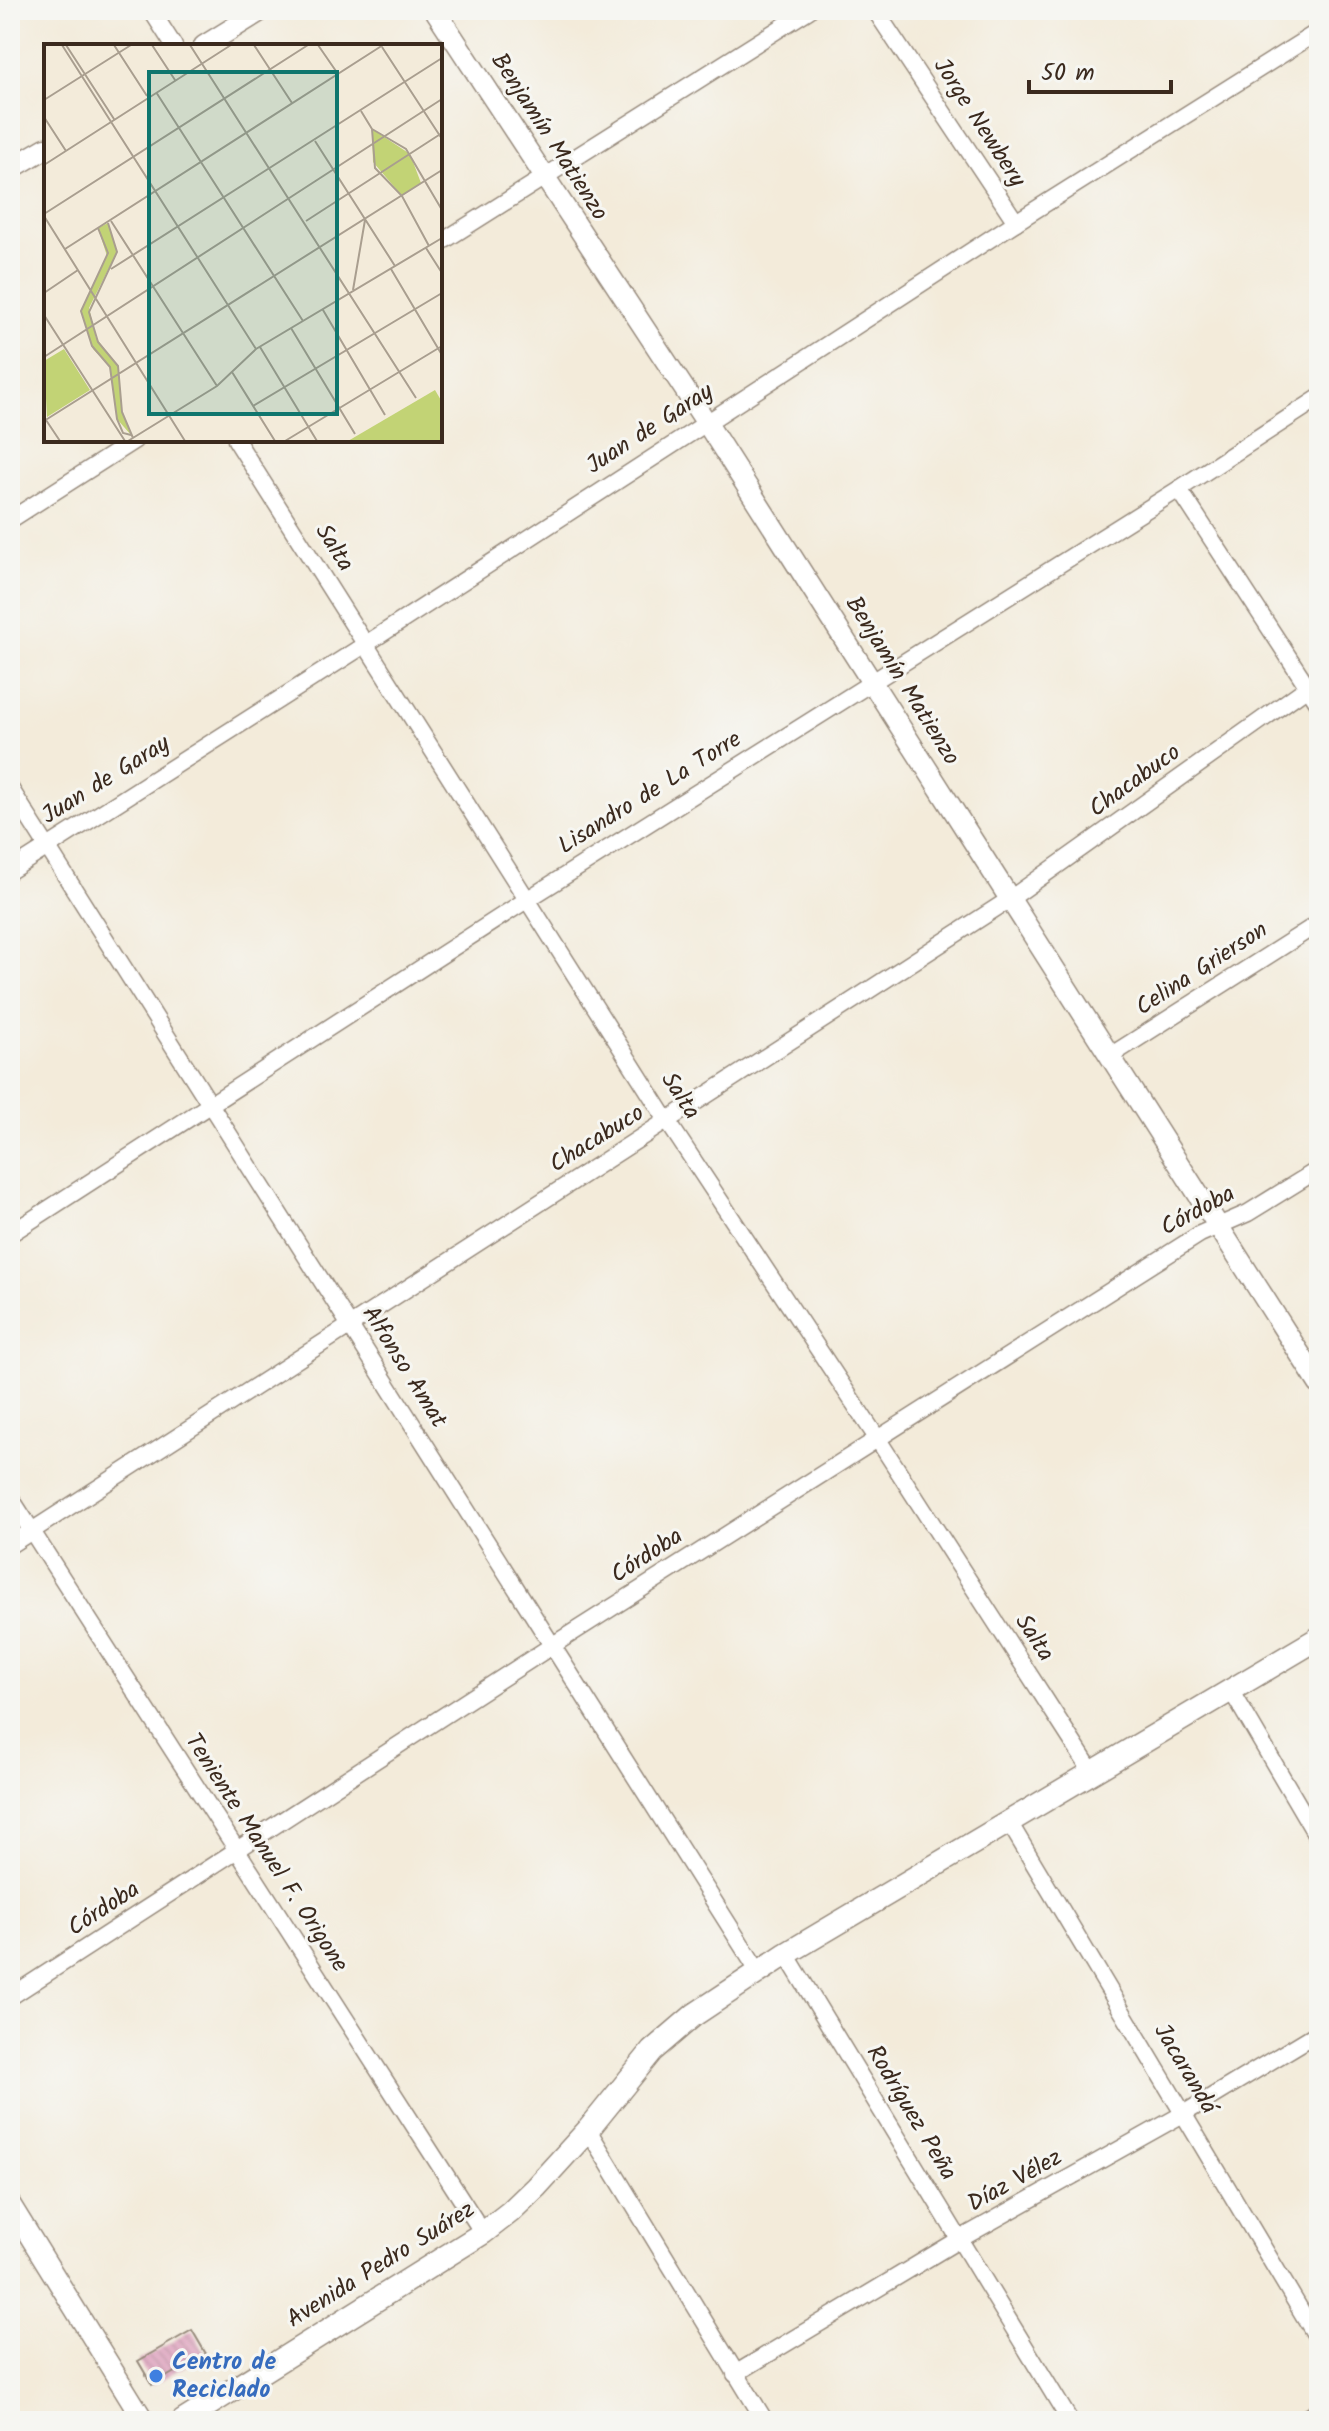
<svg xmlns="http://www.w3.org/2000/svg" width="1329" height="2431" viewBox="0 0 1329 2431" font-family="Kalam,sans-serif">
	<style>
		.building { fill: url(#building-back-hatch) }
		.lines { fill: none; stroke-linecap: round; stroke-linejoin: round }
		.minor-casing { stroke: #978a7c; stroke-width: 19 }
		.tertiary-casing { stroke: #978a7c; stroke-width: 23 }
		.secondary-casing { stroke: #978a7c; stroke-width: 25 }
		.minor { stroke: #fff; stroke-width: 16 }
		.tertiary { stroke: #fff; stroke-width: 20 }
		.secondary { stroke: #fff; stroke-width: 22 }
		.shop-dot { fill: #3f7fe0; stroke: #f6f6f2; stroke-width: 3 }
		.labels { text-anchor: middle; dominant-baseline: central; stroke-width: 6; stroke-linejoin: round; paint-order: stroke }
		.street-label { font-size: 24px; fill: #3b2a1e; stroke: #f6f6f2 }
		.shop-label { font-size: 24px; font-weight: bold; fill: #366cbe; stroke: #f6f6f2; text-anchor: start }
		.inset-road { fill: none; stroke: #a99e8f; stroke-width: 2 }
		.view { fill: #0f766e; fill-opacity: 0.15; stroke: #0f766e; stroke-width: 4 }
		.inset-edge { fill: none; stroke: #3b2a1e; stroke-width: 4 }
	</style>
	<defs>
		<pattern id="building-back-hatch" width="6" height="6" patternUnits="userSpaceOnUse" patternTransform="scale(2)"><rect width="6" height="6" fill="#d98fb2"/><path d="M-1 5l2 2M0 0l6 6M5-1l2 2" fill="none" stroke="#b17590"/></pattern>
	</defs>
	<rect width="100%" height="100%" fill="#f6f6f2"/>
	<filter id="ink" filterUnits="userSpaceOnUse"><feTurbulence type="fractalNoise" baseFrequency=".0125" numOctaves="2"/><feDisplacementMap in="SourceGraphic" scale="16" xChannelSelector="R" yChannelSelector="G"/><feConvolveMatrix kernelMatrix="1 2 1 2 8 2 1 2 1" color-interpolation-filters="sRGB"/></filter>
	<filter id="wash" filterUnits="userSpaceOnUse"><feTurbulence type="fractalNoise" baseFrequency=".006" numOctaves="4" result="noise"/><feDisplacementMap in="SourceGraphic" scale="32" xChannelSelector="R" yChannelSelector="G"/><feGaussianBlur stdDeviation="1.8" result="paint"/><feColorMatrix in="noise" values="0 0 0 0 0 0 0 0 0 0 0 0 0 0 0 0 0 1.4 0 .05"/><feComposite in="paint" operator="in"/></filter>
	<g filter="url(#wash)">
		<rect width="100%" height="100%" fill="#f3ebda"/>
		<g id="blocks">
			<path class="building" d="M192,2330L206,2354L152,2385L138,2361Z"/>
		</g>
	</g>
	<g filter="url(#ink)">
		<use href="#blocks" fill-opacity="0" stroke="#978a7c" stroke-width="2"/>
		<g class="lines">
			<g class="minor-casing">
				<g id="minor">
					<path d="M151,10L174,46"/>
					<path d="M875,10L1016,222"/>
					<path d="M440,243L809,10"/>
					<path d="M236,440L668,1122L877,1438L1092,1772"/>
					<path d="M1179,489L1319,704"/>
					<path d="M10,520L135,440"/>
					<path d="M10,788L758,1971"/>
					<path d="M10,871L366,644L1016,222L1319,31"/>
					<path d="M1110,1056L1319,923"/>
					<path d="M10,1234L528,899L1179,489L1319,398"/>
					<path d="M10,1497L483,2233"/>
					<path d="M10,1545L1010,899L1319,679"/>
					<path d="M1231,1690L1319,1840"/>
					<path d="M1009,1822L1319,2341"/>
					<path d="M786,1954L1070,2421"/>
					<path d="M10,1997L553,1645L1200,1234L1248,1213L1319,1169"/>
					<path d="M588,2130L765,2421"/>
					<path d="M735,2374L960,2239L1183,2114L1319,2032"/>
					<path d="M1302,2421L1319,2411"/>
				</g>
			</g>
			<g class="tertiary-casing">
				<g id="tertiary">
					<path d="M435,10L706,422L1319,1384"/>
					<path d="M204,46L262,10"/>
					<path d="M10,169L46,148"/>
					<path d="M10,2204L144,2421"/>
				</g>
			</g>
			<g class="secondary-casing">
				<path id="secondary" d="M183,2421L483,2233L510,2212L536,2187L588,2130L652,2051L694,2015L786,1954L1319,1638"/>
			</g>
			<use href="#minor" class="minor"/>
			<use href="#tertiary" class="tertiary"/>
			<use href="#secondary" class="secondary"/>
		</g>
	</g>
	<circle class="shop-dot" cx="156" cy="2376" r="8"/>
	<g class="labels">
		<g class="street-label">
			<text transform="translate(979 123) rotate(57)">Jorge Newbery</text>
			<text transform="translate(549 137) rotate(57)">Benjamín Matienzo</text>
			<text transform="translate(650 429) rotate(-33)">Juan de Garay</text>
			<text transform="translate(334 548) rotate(58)">Salta</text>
			<text transform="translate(902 681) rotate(58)">Benjamín Matienzo</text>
			<text transform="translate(106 780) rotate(-32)">Juan de Garay</text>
			<text transform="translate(1135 781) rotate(-36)">Chacabuco</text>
			<text transform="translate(650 793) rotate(-32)">Lisandro de La Torre</text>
			<text transform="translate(1202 969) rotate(-33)">Celina Grierson</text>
			<text transform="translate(680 1096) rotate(57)">Salta</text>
			<text transform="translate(597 1139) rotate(-32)">Chacabuco</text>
			<text transform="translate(1198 1211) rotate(-28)">Córdoba</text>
			<text transform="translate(404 1367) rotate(58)">Alfonso Amat</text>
			<text transform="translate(647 1556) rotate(-33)">Córdoba</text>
			<text transform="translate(1034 1638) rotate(57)">Salta</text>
			<text transform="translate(266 1853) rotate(57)">Teniente Manuel F. Origone</text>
			<text transform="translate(104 1909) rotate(-33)">Córdoba</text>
			<text transform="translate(1185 2069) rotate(59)">Jacarandá</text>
			<text transform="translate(911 2113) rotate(59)">Rodríguez Peña</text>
			<text transform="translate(1015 2181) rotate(-29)">Díaz Vélez</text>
			<text transform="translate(381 2265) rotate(-32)">Avenida Pedro Suárez</text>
		</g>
		<g class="shop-label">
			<text x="172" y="2362">Centro de<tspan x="172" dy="28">Reciclado</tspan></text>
		</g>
	</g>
	<g transform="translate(44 44)">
		<rect width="398" height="398" fill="#f3ebda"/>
		<path d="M328,85L366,110L377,139L358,152L329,118ZM64,179L73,208L45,264L52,294L74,322L78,368L87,391L73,375L66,323L49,305L37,267L63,212L54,184ZM20,305L46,346L3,373L0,317Z" fill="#c2d375"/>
		<path d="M391,346L398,358V397H304Z" fill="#c2d375"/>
		<path class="inset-road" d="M18,1L212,305M22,1L70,75M70,1L103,52M108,1L131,36M146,1L372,354M210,1L248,59M274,1L294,30M338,3L398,95M112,48L259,277M0,56L87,1M317,67L328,85L331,124L358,152L385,202M0,73L22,107M328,85L362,105L398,166M271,97L351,222M0,121L187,1M0,170L264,1M0,172L141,397M67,177L173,342M262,177L398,89M64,179L73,208L45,268L54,298L74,322L78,368L89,394M54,184L64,209L37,267L48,302L66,323L73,375L79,389L87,391M382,204L398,229M21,205L339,1M67,225L398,14M347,225L398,311M309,246L321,176M0,249L34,226M279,266L341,371M0,271L81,397M247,284L311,390M216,303L273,397M0,313L398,55M188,328L231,397M209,362L398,249M0,373L16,397M0,377L398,126M84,397L173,342L212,305L398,194M241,397L398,302"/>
		<path class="view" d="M105,28H293V370H105Z"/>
		<rect width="398" height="398" class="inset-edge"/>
	</g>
	<rect width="1329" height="2431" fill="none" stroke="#f6f6f2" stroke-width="40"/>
	<path d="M1029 80v12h142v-12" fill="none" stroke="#3b2a1e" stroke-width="4"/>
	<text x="1041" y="80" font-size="24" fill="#3b2a1e" stroke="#f6f6f2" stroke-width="6" paint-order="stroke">50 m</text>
</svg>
